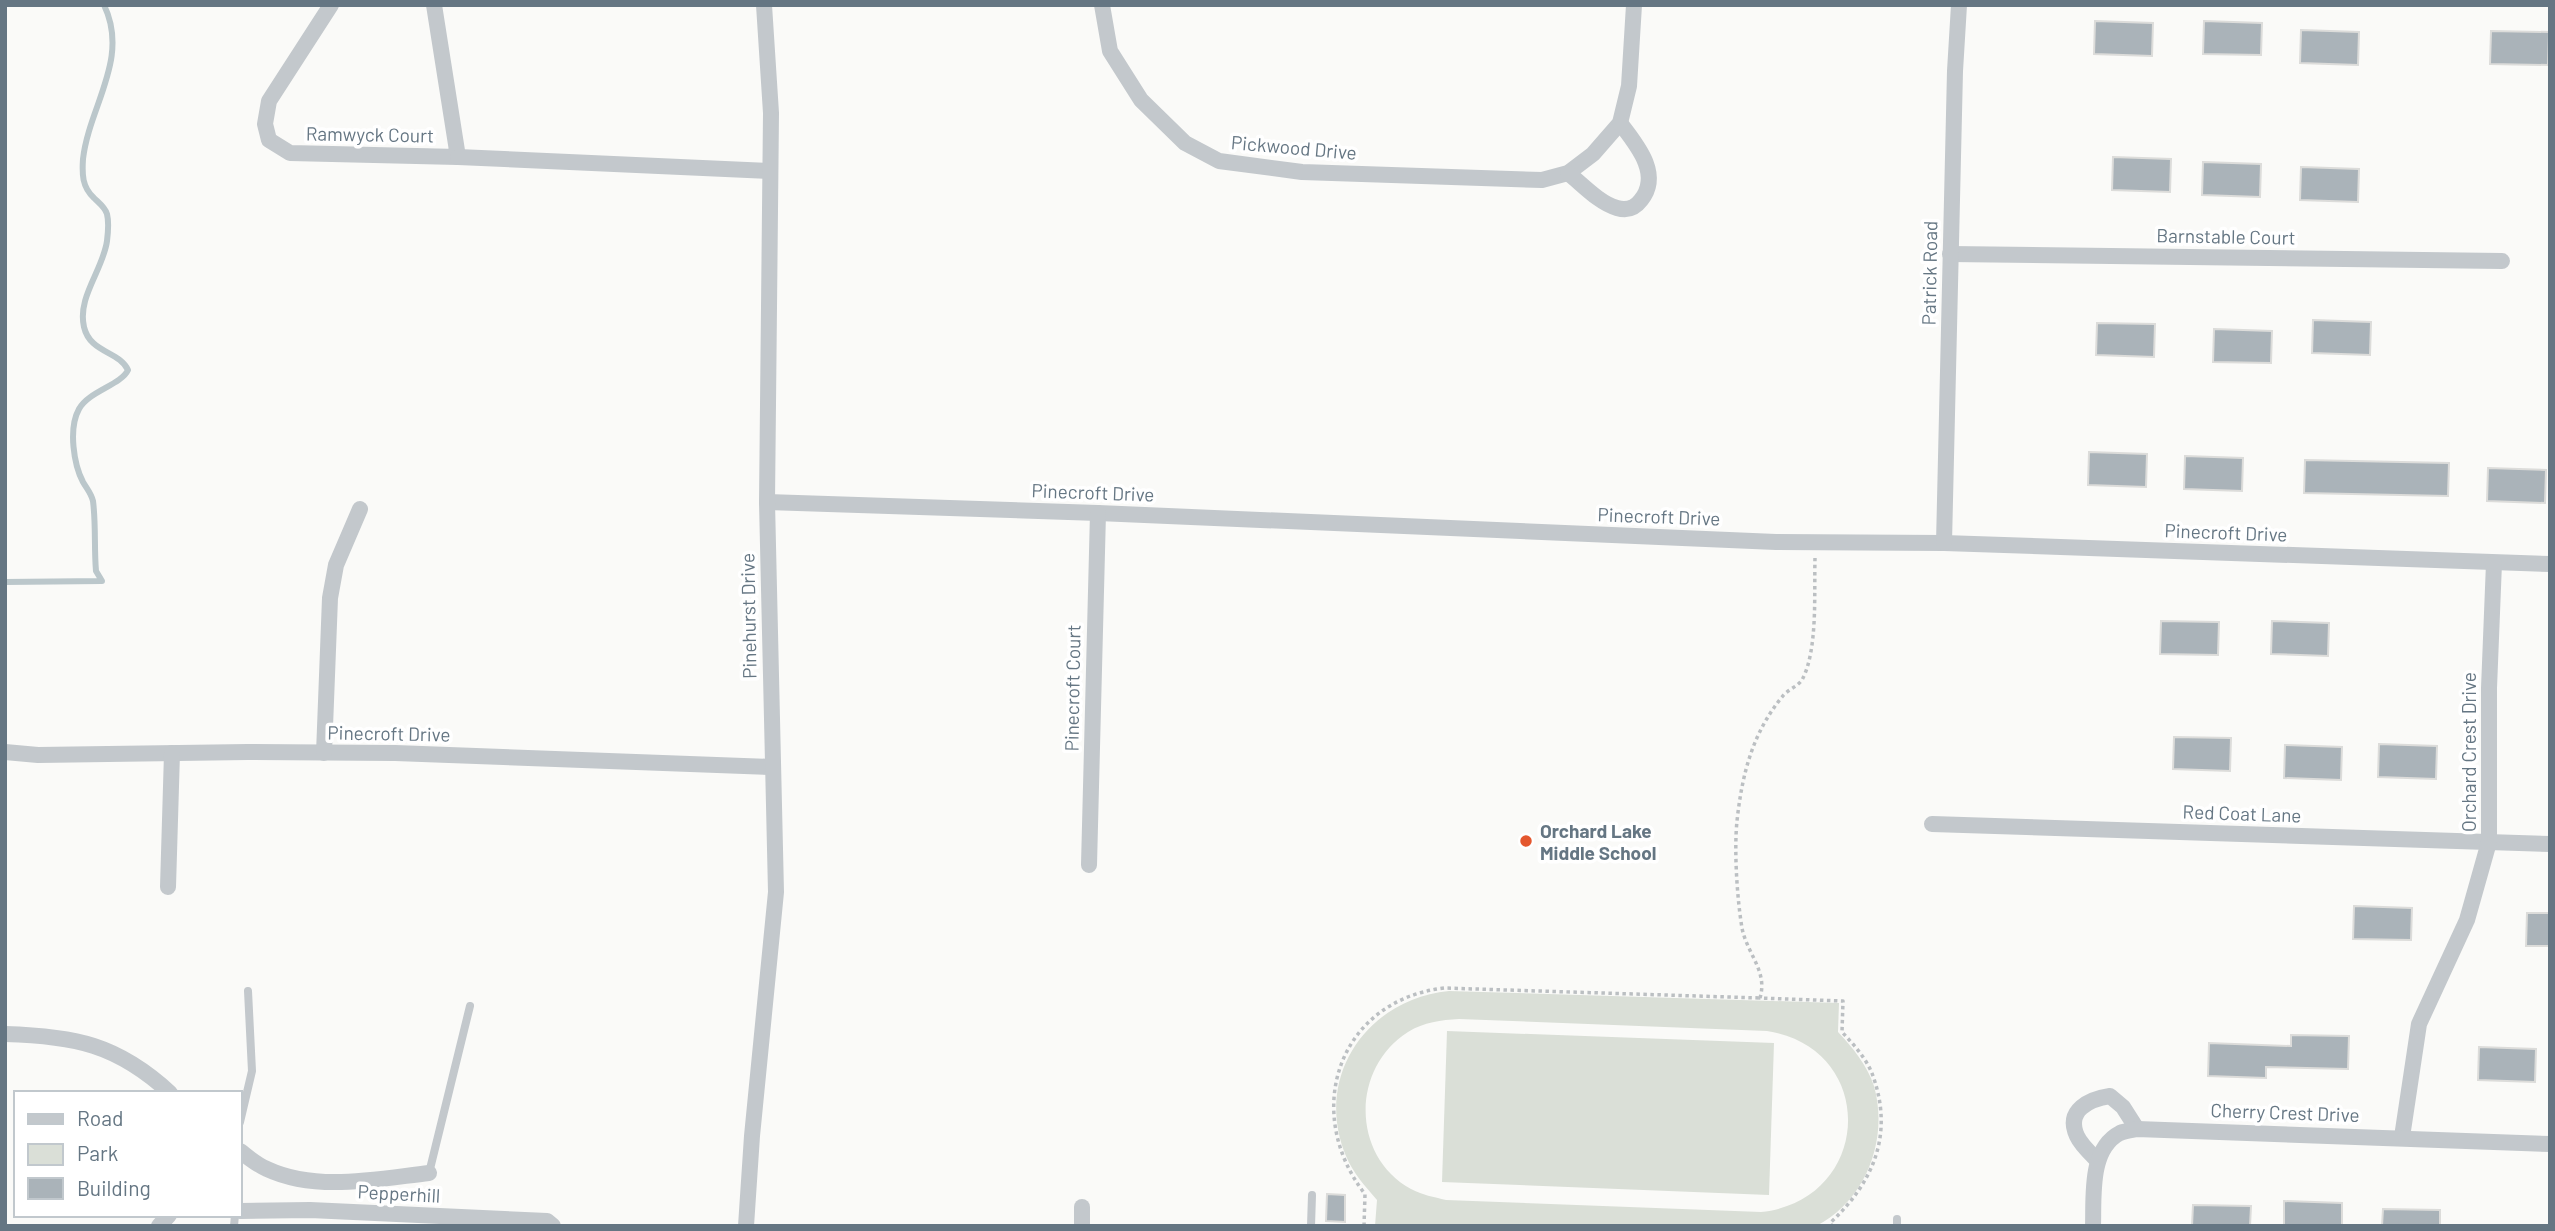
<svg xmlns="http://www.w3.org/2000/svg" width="2555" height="1231" viewBox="0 0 2555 1231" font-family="Barlow,sans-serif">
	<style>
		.green { fill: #dadfd7; fill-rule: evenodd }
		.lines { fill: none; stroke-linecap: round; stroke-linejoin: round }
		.stream { stroke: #bbc7cb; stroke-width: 6 }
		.building { fill: #aab3b9; stroke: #dcdcda; stroke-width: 2 }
		.path { stroke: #bbbfc2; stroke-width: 3.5; stroke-dasharray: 3.5 3.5; stroke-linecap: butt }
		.lane { stroke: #c3c8cc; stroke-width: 8 }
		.street { stroke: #c3c8cc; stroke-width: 16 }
		.poi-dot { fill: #e4572e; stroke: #fff; stroke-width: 2.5 }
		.labels { text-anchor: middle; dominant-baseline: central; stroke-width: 7; stroke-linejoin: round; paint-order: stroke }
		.street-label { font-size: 19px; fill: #657683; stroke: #fff }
		.poi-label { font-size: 19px; font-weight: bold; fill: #657683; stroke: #fff; text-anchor: start }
	</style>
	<rect width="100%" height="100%" fill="#fafaf8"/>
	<g class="green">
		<path d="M1449,991L1839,1003L1838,1032C1853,1048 1867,1065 1874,1086C1889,1139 1866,1201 1816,1226H1375L1377,1200C1365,1186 1353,1173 1346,1156C1313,1077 1367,999 1449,991ZM1459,1019L1767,1031C1879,1048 1873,1200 1761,1212L1446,1200C1434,1197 1422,1195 1411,1189C1351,1156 1351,1068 1408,1032C1424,1022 1441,1020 1459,1019Z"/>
		<path d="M1447,1031L1774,1043L1769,1195L1442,1182Z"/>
	</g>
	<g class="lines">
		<path class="stream" d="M5,582L102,581L96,571C94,548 96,524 93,501C91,493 87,489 83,482C74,465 68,429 79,409C89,391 121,385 128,370C119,351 90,353 84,327C77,297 103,270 107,241C108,233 109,222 107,214C105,207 99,203 94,198C82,187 82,174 83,159C89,106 130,59 104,5"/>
	</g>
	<g class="building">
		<path d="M2095,21L2153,23L2152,56L2094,54Z"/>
		<path d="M2204,21L2262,23L2261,55L2203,54Z"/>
		<path d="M2301,30L2359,32L2358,65L2300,63Z"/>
		<path d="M2491,31L2549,32L2548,65L2490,64Z"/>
		<path d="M2113,157L2171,159L2170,192L2112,190Z"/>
		<path d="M2203,162L2261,164L2260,197L2202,195Z"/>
		<path d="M2301,167L2359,169L2358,202L2300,200Z"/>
		<path d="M2313,320L2371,322L2370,355L2312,353Z"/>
		<path d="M2097,323L2155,324L2154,357L2096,355Z"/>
		<path d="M2214,329L2272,331L2271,363L2213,362Z"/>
		<path d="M2089,452L2147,454L2146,487L2088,485Z"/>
		<path d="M2185,456L2243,458L2242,491L2184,489Z"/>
		<path d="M2305,460L2449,463L2448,496L2304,493Z"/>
		<path d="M2488,468L2546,470L2545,503L2487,501Z"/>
		<path d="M2161,621L2219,622L2218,655L2160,654Z"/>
		<path d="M2272,621L2329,623L2328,656L2271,654Z"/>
		<path d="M2174,737L2231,738L2230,771L2173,769Z"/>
		<path d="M2379,744L2437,746L2436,779L2378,777Z"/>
		<path d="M2285,745L2342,747L2341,780L2284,778Z"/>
		<path d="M2354,906L2412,908L2411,940L2353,939Z"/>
		<path d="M2527,913H2550V946H2526Z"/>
		<path d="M2291,1035L2349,1036L2348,1069L2266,1067V1078L2208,1076L2209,1043L2291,1046Z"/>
		<path d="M2479,1047L2536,1049L2535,1082L2478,1080Z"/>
		<path d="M1327,1194L1345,1195V1222L1326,1221Z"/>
		<path d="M2284,1201L2342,1203V1226H2284Z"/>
		<path d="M2193,1205L2251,1206L2250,1226H2192Z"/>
		<path d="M2383,1209L2440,1210V1226H2382Z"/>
	</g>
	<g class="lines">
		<g class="path">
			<path d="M1815,558C1814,593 1818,650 1802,680C1797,687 1787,690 1782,697C1752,734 1742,775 1737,821C1734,850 1737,898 1742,928C1747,954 1768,971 1760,998L1843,1001L1842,1032C1854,1045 1867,1059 1873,1076C1894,1135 1873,1183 1830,1223L1832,1226"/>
			<path d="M1364,1226L1365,1194C1302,1113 1337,1001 1444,988L1760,998"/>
		</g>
		<g class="lane">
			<path d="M240,1122L252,1071L248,991"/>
			<path d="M429,1173L470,1006"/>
			<path d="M234,1226L235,1215"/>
			<path d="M1311,1226L1312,1195"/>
			<path d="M1897,1226V1219"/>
		</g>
		<g class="street">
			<path d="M331,5L269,101L265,124L269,140L290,153L458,157L434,5"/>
			<path d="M1102,5L1110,51L1141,100L1185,143L1219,161L1302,172L1542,180L1568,173L1593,154L1620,123L1629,86L1634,5"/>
			<path d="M458,157L770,171"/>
			<path d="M1568,173C1582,184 1599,203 1617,208C1627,211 1635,208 1641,200C1662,174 1636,144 1620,123"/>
			<path d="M1950,254L2502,261"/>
			<path d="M767,502L1098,513L1776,542L1944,543L2550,564"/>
			<path d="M1944,543L1955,71L1959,5"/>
			<path d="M5,752L38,755L248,752L395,753L772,767"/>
			<path d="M324,753L330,598L336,565L360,509"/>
			<path d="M1932,824L2550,844"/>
			<path d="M1089,865L1098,513"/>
			<path d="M168,887L172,753"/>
			<path d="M5,1034C74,1036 117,1044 170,1093"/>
			<path d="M2402,1137L2419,1024L2467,920L2489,842V688L2494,563"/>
			<path d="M240,1151C248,1157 257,1165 267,1169C316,1192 377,1179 429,1173"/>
			<path d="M2098,1161C2091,1154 2081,1145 2077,1136C2065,1110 2090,1099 2110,1096L2123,1107L2137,1129"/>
			<path d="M240,1211L310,1210L547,1221L553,1226"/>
			<path d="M159,1226L169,1215"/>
			<path d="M746,1226L752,1136L776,892L767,502L771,113L764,5"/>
			<path d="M1082,1226V1207"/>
			<path d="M2093,1226C2094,1197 2089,1149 2120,1133C2125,1131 2132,1130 2137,1129L2550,1144"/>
		</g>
	</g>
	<circle class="poi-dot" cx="1526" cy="841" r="7"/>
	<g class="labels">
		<g class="street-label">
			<text transform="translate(370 134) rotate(1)">Ramwyck Court</text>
			<text transform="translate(1294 147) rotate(5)">Pickwood Drive</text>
			<text transform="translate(2226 236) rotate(1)">Barnstable Court</text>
			<text transform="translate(1929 273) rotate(-89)">Patrick Road</text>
			<text transform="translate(1093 492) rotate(2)">Pinecroft Drive</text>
			<text transform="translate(1659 516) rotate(2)">Pinecroft Drive</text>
			<text transform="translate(2226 532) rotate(2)">Pinecroft Drive</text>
			<text transform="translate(748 616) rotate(-91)">Pinehurst Drive</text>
			<text transform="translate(1072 688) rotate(-89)">Pinecroft Court</text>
			<text transform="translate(389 733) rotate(1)">Pinecroft Drive</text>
			<text transform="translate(2468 752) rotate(-90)">Orchard Crest Drive</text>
			<text transform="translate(2242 813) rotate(2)">Red Coat Lane</text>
			<text transform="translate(2285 1112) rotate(2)">Cherry Crest Drive</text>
			<text transform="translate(399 1193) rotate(3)">Pepperhill</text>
		</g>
		<g class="poi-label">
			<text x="1540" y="830">Orchard Lake<tspan x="1540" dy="22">Middle School</tspan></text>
		</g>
	</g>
	<rect width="2555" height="1231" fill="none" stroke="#657683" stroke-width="14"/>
	<rect x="14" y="1091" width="228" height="126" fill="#ffffff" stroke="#c1c8cd" stroke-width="2"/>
	<rect x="28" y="1114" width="35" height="10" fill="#c3c8cc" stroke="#c1c8cd" stroke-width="2"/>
	<text x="77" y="1126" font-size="21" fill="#657683">Road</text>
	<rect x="28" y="1144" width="35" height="21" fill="#dadfd7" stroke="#c1c8cd" stroke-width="2"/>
	<text x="77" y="1161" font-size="21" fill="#657683">Park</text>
	<rect x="28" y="1178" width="35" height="21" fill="#aab3b9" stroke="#c1c8cd" stroke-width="2"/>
	<text x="77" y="1196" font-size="21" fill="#657683">Building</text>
</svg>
